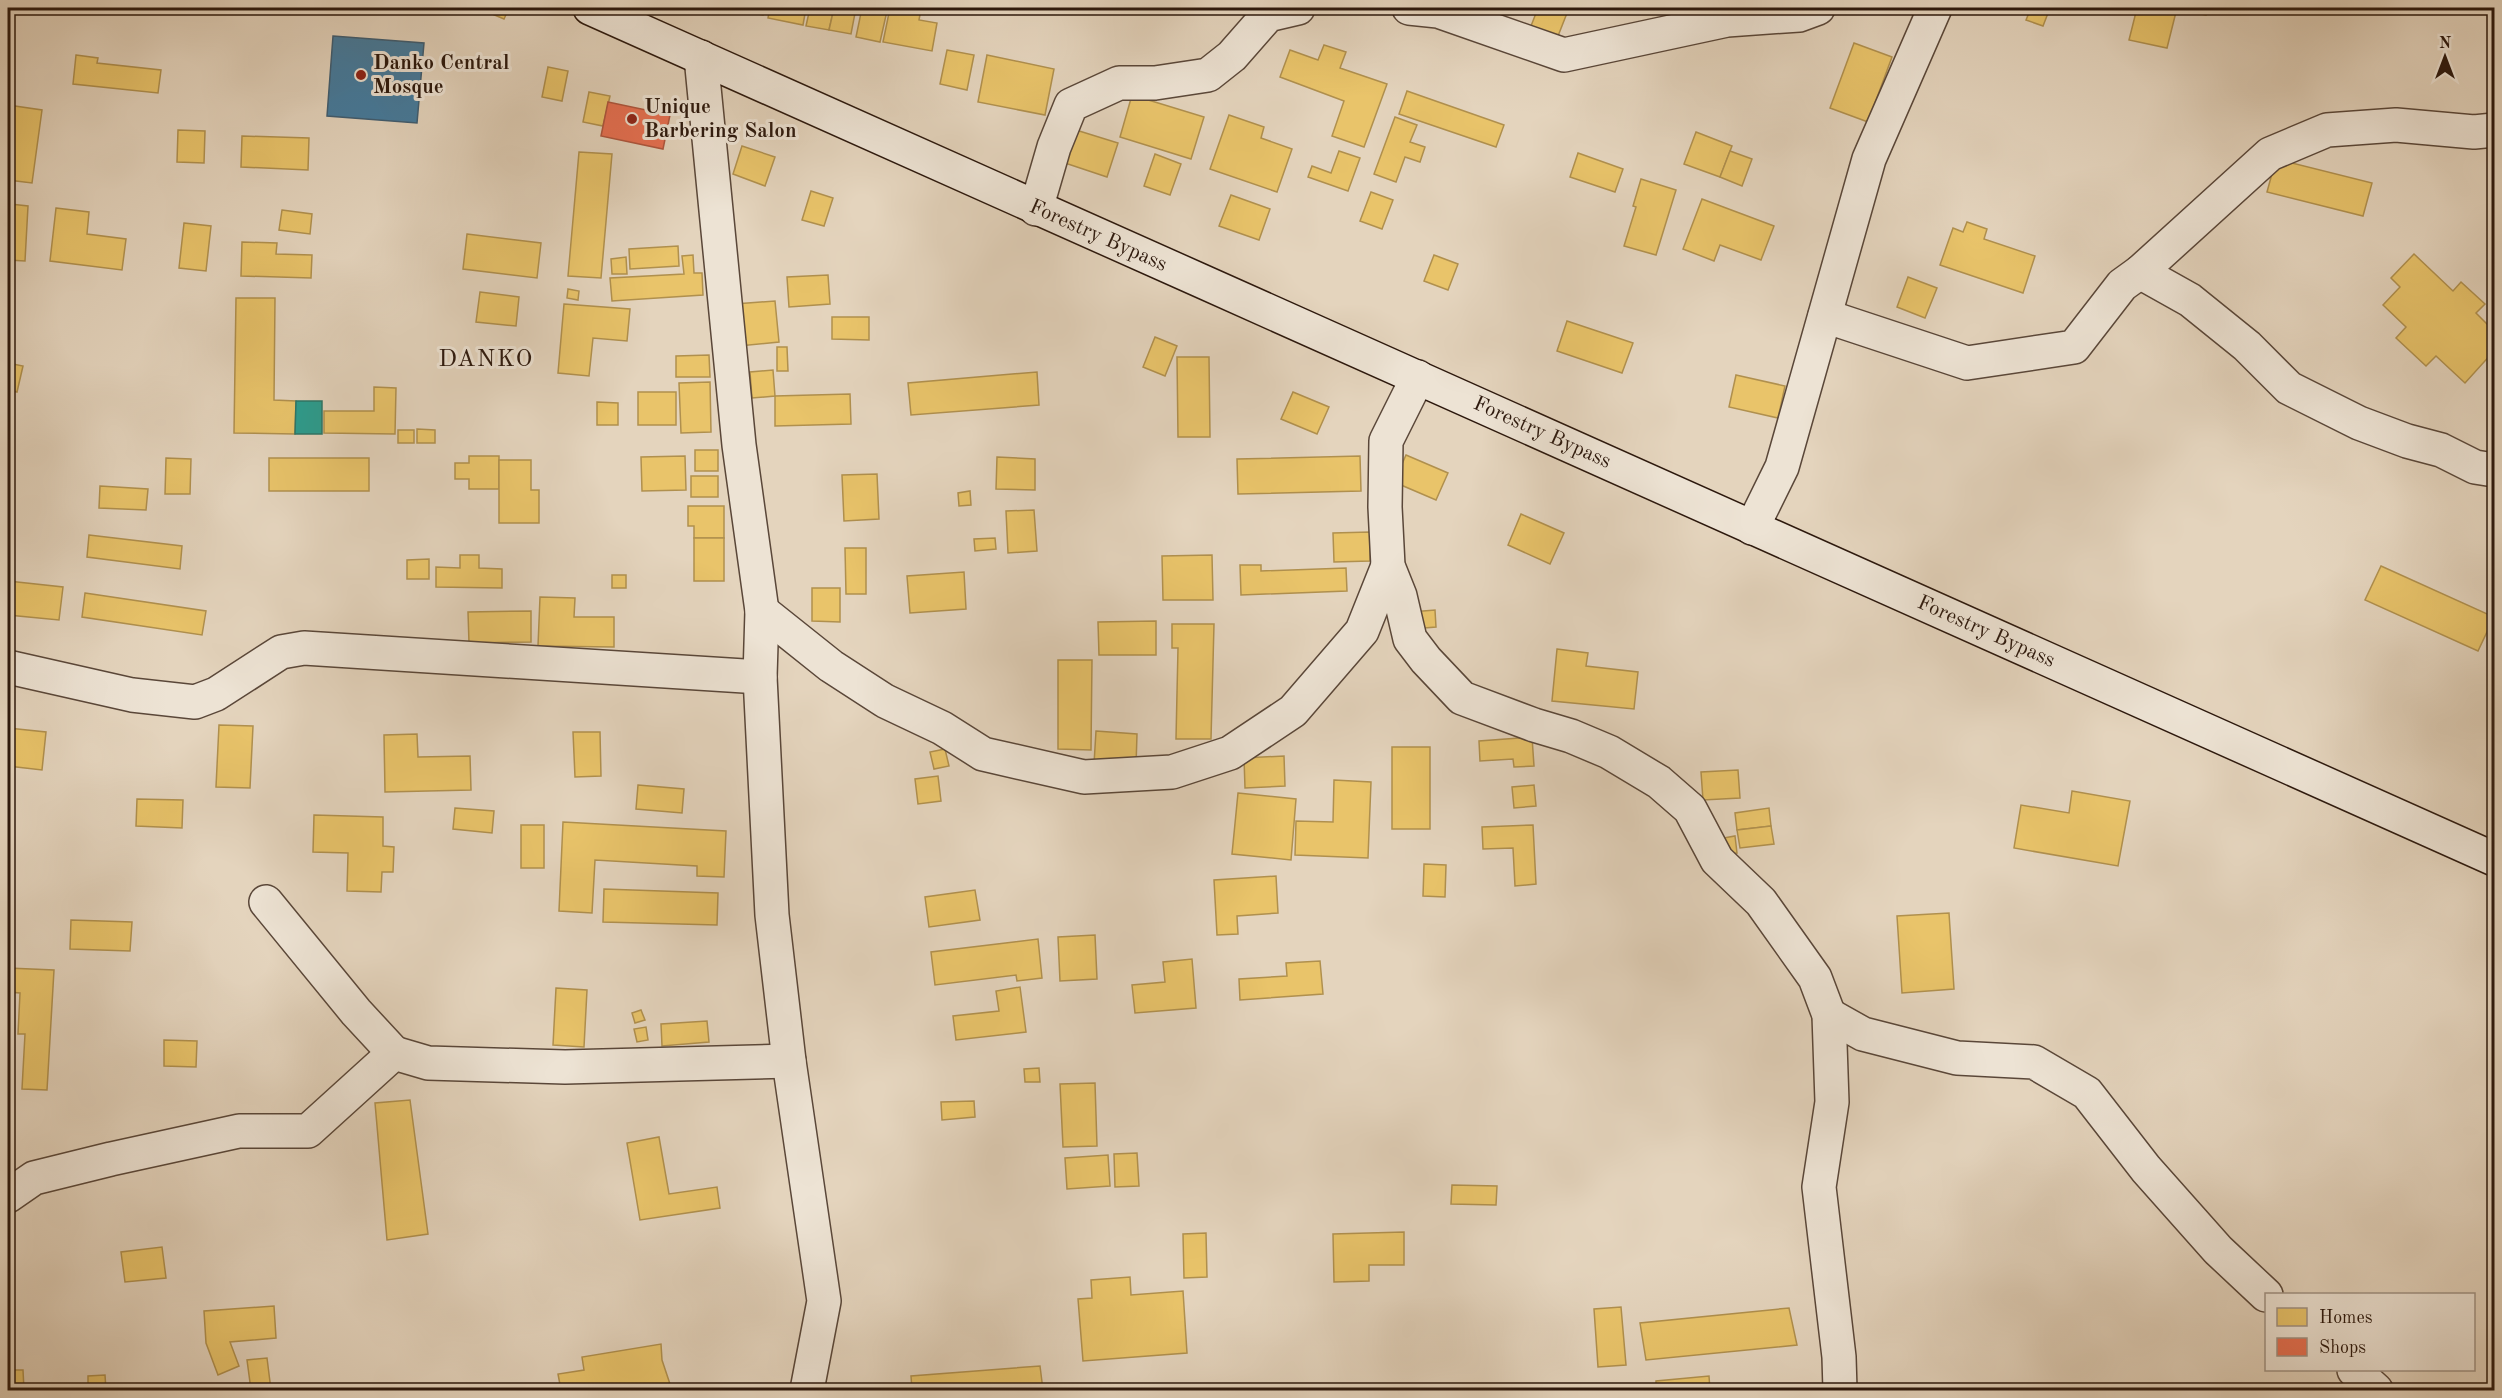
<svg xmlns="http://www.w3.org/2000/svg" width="2502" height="1398" viewBox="0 0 2502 1398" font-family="'Old Standard TT',serif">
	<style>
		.homes { fill: #e9c46a; stroke: #b0904e; stroke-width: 1.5 }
		.shops { fill: #e76f51; stroke: #af553d; stroke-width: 1.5 }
		.schools { fill: #2a9d8f; stroke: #2b7568; stroke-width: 1.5 }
		.public { fill: #457b9d; stroke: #3e5d72; stroke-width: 1.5 }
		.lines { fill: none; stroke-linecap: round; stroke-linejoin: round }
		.street-casing { stroke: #5a4739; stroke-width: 36 }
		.secondary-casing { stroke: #2c180d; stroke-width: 36 }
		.street { stroke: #ede3d4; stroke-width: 33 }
		.secondary { stroke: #ede3d4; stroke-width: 33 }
		.poi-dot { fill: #8f2418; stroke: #ede3d4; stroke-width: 2 }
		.labels { text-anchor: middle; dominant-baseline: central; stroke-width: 6; stroke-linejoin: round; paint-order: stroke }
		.poi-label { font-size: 21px; font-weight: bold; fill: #2c180d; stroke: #ede3d4; text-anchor: start }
		.street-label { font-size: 21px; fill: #2c180d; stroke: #ede3d4 }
		.quarter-label { font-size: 24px; letter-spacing: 1.5px; fill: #2c180d; stroke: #ede3d4 }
	</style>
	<rect width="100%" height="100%" fill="#e4d4bd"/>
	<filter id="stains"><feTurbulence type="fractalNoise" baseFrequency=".00333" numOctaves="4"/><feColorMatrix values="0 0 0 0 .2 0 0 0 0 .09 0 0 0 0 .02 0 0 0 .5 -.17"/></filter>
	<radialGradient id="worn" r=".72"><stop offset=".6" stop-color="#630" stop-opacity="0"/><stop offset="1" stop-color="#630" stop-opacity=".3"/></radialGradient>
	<g class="homes">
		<path d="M478,8H509L504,19Z"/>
		<path d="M724,8H765L763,15Z"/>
		<path d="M770,8H806L803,25L768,18Z"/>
		<path d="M810,8H834L829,30L806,26Z"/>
		<path d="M834,8H856L851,34L829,30Z"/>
		<path d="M862,8L887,11L880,42L856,37Z"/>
		<path d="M890,8L921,9L919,20L937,23L932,51L883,42Z"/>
		<path d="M1538,8H1569L1558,36L1531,26Z"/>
		<path d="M2031,8H2050L2043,26L2026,20Z"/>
		<path d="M2137,8H2208L2206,15L2177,8L2167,48L2129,40Z"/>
		<path d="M1854,43L1892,57L1868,122L1830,108Z"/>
		<path d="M1324,45L1346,52L1340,68L1387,84L1364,147L1332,136L1344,101L1280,77L1290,50L1318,60Z"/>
		<path d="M947,50L974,55L967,90L940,84Z"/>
		<path d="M76,55L98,58L97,63L161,70L158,93L73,84Z"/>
		<path d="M987,55L1054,69L1045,115L978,102Z"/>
		<path d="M548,67L568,71L562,101L542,97Z"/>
		<path d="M1407,91L1504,125L1496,147L1399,114Z"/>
		<path d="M589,92L610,96L603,126L583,122Z"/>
		<path d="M1132,95L1204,117L1191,159L1120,137Z"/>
		<path d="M8,105L42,110L32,183L8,180Z"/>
		<path d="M1229,115L1264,127L1261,138L1292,149L1277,192L1210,169Z"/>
		<path d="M1395,117L1417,125L1410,142L1425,147L1420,162L1405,157L1396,182L1374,174Z"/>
		<path d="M178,130L205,131L204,163L177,162Z"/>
		<path d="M1076,130L1118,143L1107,177L1065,163Z"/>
		<path d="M1696,132L1732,146L1720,177L1684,164Z"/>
		<path d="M242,136L309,138L308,170L241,167Z"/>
		<path d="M742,146L775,157L765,186L733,174Z"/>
		<path d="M1339,151L1360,158L1348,191L1308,177L1312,166L1331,173Z"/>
		<path d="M1730,151L1752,159L1742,186L1720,177Z"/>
		<path d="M579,152L612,154L601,278L568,276Z"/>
		<path d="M1578,153L1623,169L1615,192L1570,177Z"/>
		<path d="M1155,154L1181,164L1170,195L1144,186Z"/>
		<path d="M2276,159L2372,183L2363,216L2267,192Z"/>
		<path d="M1641,179L1676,190L1656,255L1624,246L1636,207L1633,206Z"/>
		<path d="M811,191L833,198L824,226L802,220Z"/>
		<path d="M1371,192L1393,200L1382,229L1360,221Z"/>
		<path d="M1231,195L1270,209L1259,240L1219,226Z"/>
		<path d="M1702,199L1774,226L1761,260L1720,245L1714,261L1683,249Z"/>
		<path d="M10,204L28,206L25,261L8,260Z"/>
		<path d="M56,208L89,212L87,234L126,239L122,270L50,261Z"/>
		<path d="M282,210L312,214L310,234L279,230Z"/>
		<path d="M1967,222L1987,229L1984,239L2035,256L2023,293L1940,265L1953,228L1963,232Z"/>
		<path d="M184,223L211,226L206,271L179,268Z"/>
		<path d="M467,234L541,243L537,278L463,269Z"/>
		<path d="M242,242L277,243L276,254L312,255L311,278L241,276Z"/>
		<path d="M678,246L679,266L630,269L629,249Z"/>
		<path d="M2414,254L2453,291L2461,282L2485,304L2476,313L2494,331V351L2465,383L2436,356L2426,366L2396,338L2406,327L2383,305L2400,287L2391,278Z"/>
		<path d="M693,255L694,273H702L703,295L612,301L610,278L684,274L682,256Z"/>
		<path d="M1434,255L1458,264L1448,290L1424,281Z"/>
		<path d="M626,257L627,274H612L611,259Z"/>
		<path d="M828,275L830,304L789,307L787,277Z"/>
		<path d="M1908,277L1937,288L1925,318L1897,307Z"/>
		<path d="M568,289L579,291L578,300L567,298Z"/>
		<path d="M480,292L519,297L516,326L476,322Z"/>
		<path d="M236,298H275L274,400L296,401L295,434L234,433Z"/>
		<path d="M775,301L779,342L739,346L735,304Z"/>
		<path d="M564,304L630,309L627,341L593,338L589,376L558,373Z"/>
		<path d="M832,317H869V340L832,339Z"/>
		<path d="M1567,321L1633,343L1622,373L1557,351Z"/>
		<path d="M1155,337L1177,346L1165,376L1143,367Z"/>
		<path d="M777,347H787L788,371H777Z"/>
		<path d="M709,355L710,377H676V356Z"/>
		<path d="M1177,357H1209L1210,437H1178Z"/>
		<path d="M8,363L23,366L17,392L8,390Z"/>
		<path d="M773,370L775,396L752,398L750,372Z"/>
		<path d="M1037,372L1039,405L911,415L908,383Z"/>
		<path d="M1736,375L1785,386L1778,418L1729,407Z"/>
		<path d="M710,382L711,432L681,433L679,383Z"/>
		<path d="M374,387L396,388L395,434L324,433V411H374Z"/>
		<rect x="638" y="392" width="38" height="33"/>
		<path d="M1293,392L1329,407L1317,434L1281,419Z"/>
		<path d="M850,394L851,424L775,426V396Z"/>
		<path d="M597,402L618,403V425H597Z"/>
		<path d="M417,429L435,430V443H417Z"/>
		<rect x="398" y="430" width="16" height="13"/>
		<rect x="695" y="450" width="23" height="21"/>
		<path d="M1406,455L1448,473L1436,500L1394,482Z"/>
		<path d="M469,456H499V489H469V479H455V463H469Z"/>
		<path d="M685,456L686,490L642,491L641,457Z"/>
		<path d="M1360,456L1361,491L1238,494L1237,459Z"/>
		<path d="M997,457L1035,459V490L996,489Z"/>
		<path d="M166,458L191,459L190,494H165Z"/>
		<rect x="269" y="458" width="100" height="33"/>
		<path d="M499,460H531V490H539V523H499Z"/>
		<path d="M877,474L879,519L844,521L842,475Z"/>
		<rect x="691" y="476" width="27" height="21"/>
		<path d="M100,486L148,489L146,510L99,508Z"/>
		<path d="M970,491L971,505L959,506L958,493Z"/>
		<path d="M688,506H724V538H694V526H688Z"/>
		<path d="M1034,510L1037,551L1008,553L1006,511Z"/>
		<path d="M1521,514L1564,533L1550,564L1508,545Z"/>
		<path d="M1370,532V561L1334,562L1333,533Z"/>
		<path d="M89,535L182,546L180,569L87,557Z"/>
		<rect x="694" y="538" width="30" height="43"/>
		<path d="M995,538L996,549L975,551L974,539Z"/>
		<path d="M845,548H866V594H846Z"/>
		<path d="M460,555H479V568L502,569V588L436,587V567L460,568Z"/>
		<path d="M1212,555L1213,600H1163L1162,556Z"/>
		<path d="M429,559V579H407V560Z"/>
		<path d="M1240,565H1261V571L1346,568L1347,591L1241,595Z"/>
		<path d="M2381,566L2494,617L2478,651L2365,600Z"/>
		<path d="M964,572L966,609L910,613L907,576Z"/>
		<rect x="612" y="575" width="14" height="13"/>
		<path d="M8,581L63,587L59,620L8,615Z"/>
		<path d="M812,588H840V622L812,621Z"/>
		<path d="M85,593L206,611L202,635L82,617Z"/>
		<path d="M540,597L575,598L574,617H614V647L538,646Z"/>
		<path d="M1435,610L1436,627L1412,629L1411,612Z"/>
		<path d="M531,611V642L469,643L468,612Z"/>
		<path d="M1156,621V655H1099L1098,622Z"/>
		<path d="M1172,624H1214L1211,739H1176L1178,648H1172Z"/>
		<path d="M1557,649L1588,653L1586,666L1638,672L1634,709L1552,701Z"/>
		<path d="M1058,660H1092L1091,750L1058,749Z"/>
		<path d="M219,725L253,726L250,788L216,787Z"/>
		<path d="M8,728L46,732L42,770L8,766Z"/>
		<path d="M1096,731L1137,734L1136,766L1094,764Z"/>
		<path d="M573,732H600L601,776L575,777Z"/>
		<path d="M417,734L418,757L470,756L471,790L385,792L384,735Z"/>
		<path d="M1532,737L1534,766L1514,767L1513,759L1480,761L1479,741Z"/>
		<rect x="1392" y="747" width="38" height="82"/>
		<path d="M945,749L949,766L934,769L930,752Z"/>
		<path d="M1284,756L1285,786L1245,788L1244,758Z"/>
		<path d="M1738,770L1740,798L1703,800L1701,772Z"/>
		<path d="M938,776L941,801L918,804L915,779Z"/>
		<path d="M1334,780L1371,782L1368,858L1295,855L1296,821L1333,822Z"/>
		<path d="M638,785L684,789L682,813L636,809Z"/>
		<path d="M1534,785L1536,806L1514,808L1512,787Z"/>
		<path d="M2072,791L2130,801L2118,866L2014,848L2021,805L2069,813Z"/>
		<path d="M1238,793L1296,799L1291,860L1232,854Z"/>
		<path d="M137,799L183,800L182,828L136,826Z"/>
		<path d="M455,808L494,811L492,833L453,829Z"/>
		<path d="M1769,808L1771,826L1737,830L1735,813Z"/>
		<path d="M314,815L383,817V846L394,847L393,872H382L381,892L347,891L348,853L313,852Z"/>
		<path d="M563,822L726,831L724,877L697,876V866L595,860L592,913L559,911Z"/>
		<rect x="521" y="825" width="23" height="43"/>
		<path d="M1533,825L1536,884L1515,886L1513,848L1483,849L1482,827Z"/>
		<path d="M1771,826L1774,844L1740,848L1737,830Z"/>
		<path d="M1735,836L1737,853L1721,855L1718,839Z"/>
		<path d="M1424,864L1446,865L1445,897L1423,896Z"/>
		<path d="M1276,876L1278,913L1237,916L1238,934L1217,935L1214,880Z"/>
		<path d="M604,889L718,893L717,925L603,922Z"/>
		<path d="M975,890L980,920L929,927L925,897Z"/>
		<path d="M1949,913L1954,989L1902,993L1897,916Z"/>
		<path d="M71,920L132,922L130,951L70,949Z"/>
		<path d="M1095,935L1097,979L1060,981L1058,937Z"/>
		<path d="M1038,939L1042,978L1017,981L1016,975L935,985L931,952Z"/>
		<path d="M1192,959L1196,1008L1135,1013L1132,985L1165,982L1163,962Z"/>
		<path d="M1320,961L1323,994L1240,1000L1239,979L1287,976L1286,963Z"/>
		<path d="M8,968L54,970L47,1090L22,1089L25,1034H18L20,993L8,992Z"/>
		<path d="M1020,987L1026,1032L956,1040L953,1016L999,1011L996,991Z"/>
		<path d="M556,988L587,990L584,1047L553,1045Z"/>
		<path d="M641,1010L645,1020L635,1023L632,1013Z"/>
		<path d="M707,1021L709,1042L662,1046L661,1024Z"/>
		<path d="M646,1027L648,1040L637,1042L634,1029Z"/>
		<path d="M164,1040L197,1041L196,1067L164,1066Z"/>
		<path d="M1039,1068L1040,1082H1025L1024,1069Z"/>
		<path d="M1095,1083L1097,1146L1063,1147L1060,1084Z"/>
		<path d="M410,1100L428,1234L387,1240L375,1103Z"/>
		<path d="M974,1101L975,1117L942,1120L941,1102Z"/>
		<path d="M659,1137L669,1194L717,1187L720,1208L640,1220L627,1143Z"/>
		<path d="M1137,1153L1139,1186L1115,1187L1114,1154Z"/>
		<path d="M1108,1155L1110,1186L1067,1189L1065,1158Z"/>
		<path d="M1452,1185L1497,1186L1496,1205L1451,1204Z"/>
		<path d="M1404,1232V1265H1369V1281L1334,1282L1333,1234Z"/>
		<path d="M1206,1233L1207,1277L1184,1278L1183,1234Z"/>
		<path d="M162,1247L166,1278L125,1282L121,1252Z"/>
		<path d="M1130,1277L1131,1295L1183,1291L1187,1353L1083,1361L1078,1299L1092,1298L1091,1280Z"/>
		<path d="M274,1306L276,1338L230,1342L239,1366L218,1375L206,1343L204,1311Z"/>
		<path d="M1621,1307L1626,1365L1598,1367L1594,1309Z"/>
		<path d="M1789,1308L1797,1345L1646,1360L1640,1323Z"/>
		<path d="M661,1344L662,1360L672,1390H561L558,1374L584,1370L582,1357Z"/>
		<path d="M267,1358L271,1390H251L247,1360Z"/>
		<path d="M1040,1366L1043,1390H912L911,1376Z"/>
		<path d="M8,1370H23L24,1390H8Z"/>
		<path d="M105,1375L106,1390H88V1376Z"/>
		<path d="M1709,1376L1710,1390H1656V1381Z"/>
		<path d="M1625,1385V1390H1559Z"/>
	</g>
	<path class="shops" d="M608,102L670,115L663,149L601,136Z"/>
	<path class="schools" d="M296,401H322V434H295Z"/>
	<path class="public" d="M333,36L424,43L417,123L327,116Z"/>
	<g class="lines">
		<g class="street-casing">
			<g id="street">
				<path d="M1409,8L1438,11L1564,55L1727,20L1799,15L1818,8"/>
				<path d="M701,57L739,445L762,611L760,677L772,915L789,1061L824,1301L807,1390"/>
				<path d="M1036,209L1054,147L1071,105L1119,83H1155L1208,75L1232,56L1268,15L1298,8"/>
				<path d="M2140,272L2190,300L2247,346L2289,388L2359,423L2407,441L2441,450L2475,467L2494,470"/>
				<path d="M1825,316L1967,363L2074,347L2122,285L2140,272L2270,154L2327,130L2396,125L2474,132L2494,130"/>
				<path d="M1418,377L1386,441L1385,507L1388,566L1400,596L1410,639L1426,660L1462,698L1534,725L1571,736L1609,752L1659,782L1690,809L1717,860L1761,902L1815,978L1829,1015L1832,1102L1819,1187L1839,1357L1840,1390"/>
				<path d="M1752,528L1782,467L1869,159L1935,8"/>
				<path d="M762,611L831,666L885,701L942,728L983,754L1084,777L1172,772L1230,753L1293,711L1362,631L1388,566"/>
				<path d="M8,667L132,695L195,702L216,694L281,652L304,648L760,677"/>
				<path d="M266,902L356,1012L394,1053"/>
				<path d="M1829,1015L1863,1034L1957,1058L2034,1062L2087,1093L2146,1169L2218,1250L2266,1295"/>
				<path d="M8,1196L34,1178L111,1159L239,1131H308L394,1053L428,1063L565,1067L789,1061"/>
				<path d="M2354,1370L2376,1390"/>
			</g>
		</g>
		<g class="secondary-casing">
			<path id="secondary" d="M590,8C1225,291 1860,576 2494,859"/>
		</g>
		<use href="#street" class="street"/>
		<use href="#secondary" class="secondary"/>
	</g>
	<g class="poi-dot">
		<circle cx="361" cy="75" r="6"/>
		<circle cx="632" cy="119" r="6"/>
	</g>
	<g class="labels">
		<g class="poi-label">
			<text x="373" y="63">Danko Central<tspan x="373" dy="24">Mosque</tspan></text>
			<text x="644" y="107">Unique<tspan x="644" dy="24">Barbering Salon</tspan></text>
		</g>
		<g class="street-label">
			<text transform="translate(1098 236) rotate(24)">Forestry Bypass</text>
			<text transform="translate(1542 433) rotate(24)">Forestry Bypass</text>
			<text transform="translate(1986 632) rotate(24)">Forestry Bypass</text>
		</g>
		<g class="quarter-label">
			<text x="486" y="360">DANKO</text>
		</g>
	</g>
	<rect width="2502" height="1398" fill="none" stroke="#e4d4bd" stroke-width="30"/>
	<rect x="9" y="9" width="2484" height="1380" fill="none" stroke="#2c180d" stroke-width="3"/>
	<rect x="15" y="15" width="2472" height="1368" fill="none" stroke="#2c180d" stroke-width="1.5"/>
	<rect x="2265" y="1293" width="210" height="78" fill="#ede3d4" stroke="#a09284" stroke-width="1.5"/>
	<rect x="2277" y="1308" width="30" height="18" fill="#e9c46a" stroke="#a09284" stroke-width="1.5"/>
	<text x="2319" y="1323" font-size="18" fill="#2c180d">Homes</text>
	<rect x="2277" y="1338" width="30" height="18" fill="#e76f51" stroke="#a09284" stroke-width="1.5"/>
	<text x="2319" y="1353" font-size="18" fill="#2c180d">Shops</text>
	<g transform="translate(2445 57)" stroke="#ede3d4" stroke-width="4.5" paint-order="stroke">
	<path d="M0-4.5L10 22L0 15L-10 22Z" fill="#2c180d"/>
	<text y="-9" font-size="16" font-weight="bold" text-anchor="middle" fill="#2c180d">N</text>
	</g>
	<rect width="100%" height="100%" filter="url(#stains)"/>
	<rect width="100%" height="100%" fill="url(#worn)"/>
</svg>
